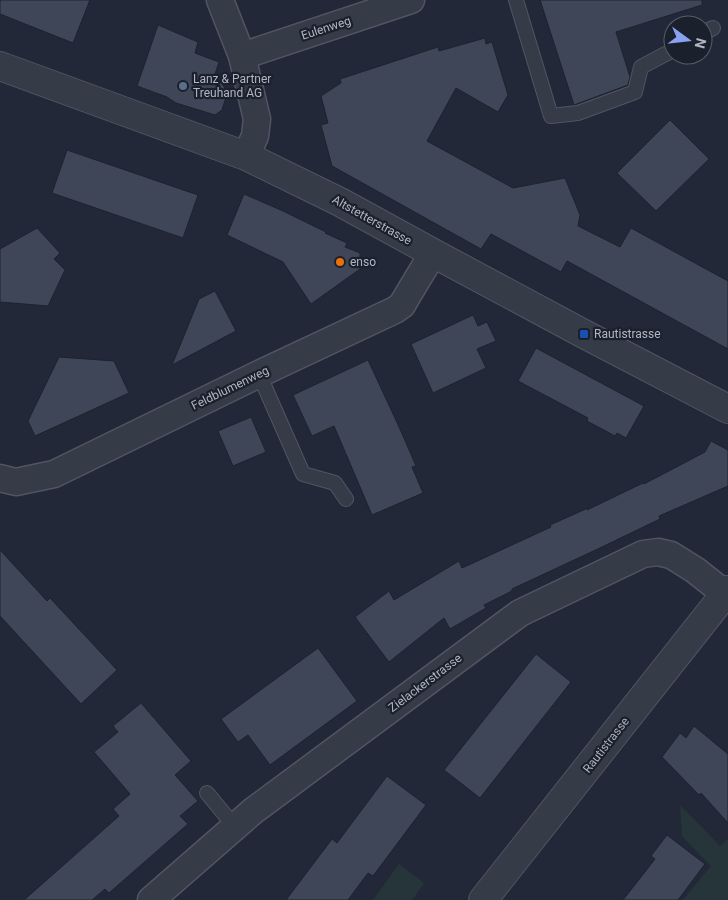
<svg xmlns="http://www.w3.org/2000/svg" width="728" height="900" viewBox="0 0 728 900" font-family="Roboto,sans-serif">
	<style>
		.green { fill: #26353a }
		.building { fill: #3f4657; stroke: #1d222f }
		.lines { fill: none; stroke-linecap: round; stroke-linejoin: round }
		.service-casing { stroke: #515563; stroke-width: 16 }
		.minor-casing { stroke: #515563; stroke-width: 29 }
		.tertiary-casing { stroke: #515563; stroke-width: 30 }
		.service { stroke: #363b48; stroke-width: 14 }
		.minor { stroke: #363b48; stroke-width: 26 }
		.tertiary { stroke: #363b48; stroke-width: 28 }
		.service-dot { fill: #5c6f8a; stroke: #1b202d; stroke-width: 2 }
		.food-dot { fill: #e8710a; stroke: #1b202d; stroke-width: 2 }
		.transit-dot { fill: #1a4fb4; stroke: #1b202d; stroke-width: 2 }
		.labels { text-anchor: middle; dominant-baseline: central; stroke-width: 4.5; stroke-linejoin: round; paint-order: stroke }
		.street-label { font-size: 12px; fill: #b1b5c4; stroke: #1b202d }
		.poi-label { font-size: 12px; fill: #b1b5c4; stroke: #1b202d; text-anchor: start }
	</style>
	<rect width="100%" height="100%" fill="#232838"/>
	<g class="green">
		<path d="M680,805L720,846L728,839V900H683L711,866L682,836Z"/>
		<path d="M399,864L424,883L412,900H373Z"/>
	</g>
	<g class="building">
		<path d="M0,0H90L73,43L0,14Z"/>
		<path d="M540,0H702V5L616,32L630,77L628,85L574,105Z"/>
		<path d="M158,25L198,42L195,53L219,62L215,74L225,88L227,94L222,110L215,115L176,103L167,97L137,86Z"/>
		<path d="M485,38L486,44L492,42L508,95L498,112L456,88L427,141L513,188L565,178L580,215L578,226L620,247L631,228L728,281V349L567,261L561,272L491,234L481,249L332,166L321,125L328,123L321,96L341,83L340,79L438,47L439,51Z"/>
		<path d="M670,120L709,159L656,211L617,173Z"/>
		<path d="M67,150L198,195L183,238L52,193Z"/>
		<path d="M244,194L283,211L326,232L325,233L347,243L345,247L360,253V269L311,304L283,262L227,235Z"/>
		<path d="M37,228L60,253L54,259L65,270L48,306L0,302V249Z"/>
		<path d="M215,291L236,331L172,365L199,299Z"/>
		<path d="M473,315L478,326L487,322L496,341L477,349L486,368L433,393L411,344Z"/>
		<path d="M536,348L644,406L626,438L617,433L615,436L587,421L588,418L518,381Z"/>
		<path d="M59,357L114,361L129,393L35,436L28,421Z"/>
		<path d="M368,360L400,429L416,466L412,467L423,493L372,515L334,426L312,436L293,395Z"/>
		<path d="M251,417L266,452L233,466L218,431Z"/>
		<path d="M711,441L728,450V486L659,516L660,519L602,547L512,589V591L484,605L486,608L450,629L444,618L389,662L355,617L389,591L394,600L459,561L462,568L551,527L550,525L588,508L587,510L643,483L644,484L705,452Z"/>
		<path d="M0,550L47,601L50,598L117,670L81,704L0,616Z"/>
		<path d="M318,648L357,701L270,765L248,735L238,742L221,719Z"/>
		<path d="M536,654L571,682L480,798L444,770Z"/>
		<path d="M141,703L191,761L175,775L198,801L180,816L188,824L109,893L105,889L92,900H24L119,816L113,809L130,794L94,752L118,732L113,726Z"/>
		<path d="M694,726L728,754V823L701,793L699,795L662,757L680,733L686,738Z"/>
		<path d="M387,776L426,805L373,876L368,873L348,900H286L332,839L337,843Z"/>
		<path d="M667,835L705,864L678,900H623L655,859L651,856Z"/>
	</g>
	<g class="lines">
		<g class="service-casing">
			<g id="service">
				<path d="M516,0L551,116L578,113L635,92L641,67L673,50"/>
				<path d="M703,33L713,28"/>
				<path d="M259,374L303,474L335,483L346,499"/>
				<path d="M207,793L235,827"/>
			</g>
		</g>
		<g class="minor-casing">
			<g id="minor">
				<path d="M220,0L242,56L257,119L255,136L246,156"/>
				<path d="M242,56L411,0"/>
				<path d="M0,478L16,482L54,474L259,374L395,310L402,305L406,298L433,253"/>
				<path d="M151,900L253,811L520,613L643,554L658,552L671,555L695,570L728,596"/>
			</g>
		</g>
		<g class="tertiary-casing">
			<g id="tertiary">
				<path d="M0,66L246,156L340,202L433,253L584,334L728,409"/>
				<path d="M483,900L728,590"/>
			</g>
		</g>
		<use href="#service" class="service"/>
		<use href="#minor" class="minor"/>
		<use href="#tertiary" class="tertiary"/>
	</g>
	<circle class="service-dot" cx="183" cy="86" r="5"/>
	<circle class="food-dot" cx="340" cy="262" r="5"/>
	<rect class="transit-dot" x="579" y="329" width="10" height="10" rx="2.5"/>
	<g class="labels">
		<g class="street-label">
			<text transform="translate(326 28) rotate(-18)">Eulenweg</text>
			<text transform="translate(372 220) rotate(29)">Altstetterstrasse</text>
			<text transform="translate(230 388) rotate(-26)">Feldblumenweg</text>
			<text transform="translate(425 683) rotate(-37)">Zielackerstrasse</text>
			<text transform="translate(606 745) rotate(-52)">Rautistrasse</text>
		</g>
		<g class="poi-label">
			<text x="193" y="79">Lanz &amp; Partner<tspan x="193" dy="14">Treuhand AG</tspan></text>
			<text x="350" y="262">enso</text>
			<text x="594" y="334">Rautistrasse</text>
		</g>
	</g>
	<g transform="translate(688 40) rotate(105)"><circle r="24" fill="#1b202d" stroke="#575c69"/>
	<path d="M0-4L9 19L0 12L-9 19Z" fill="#8aa1f0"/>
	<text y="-8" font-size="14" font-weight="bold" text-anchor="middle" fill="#b1b5c4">N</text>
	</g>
</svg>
